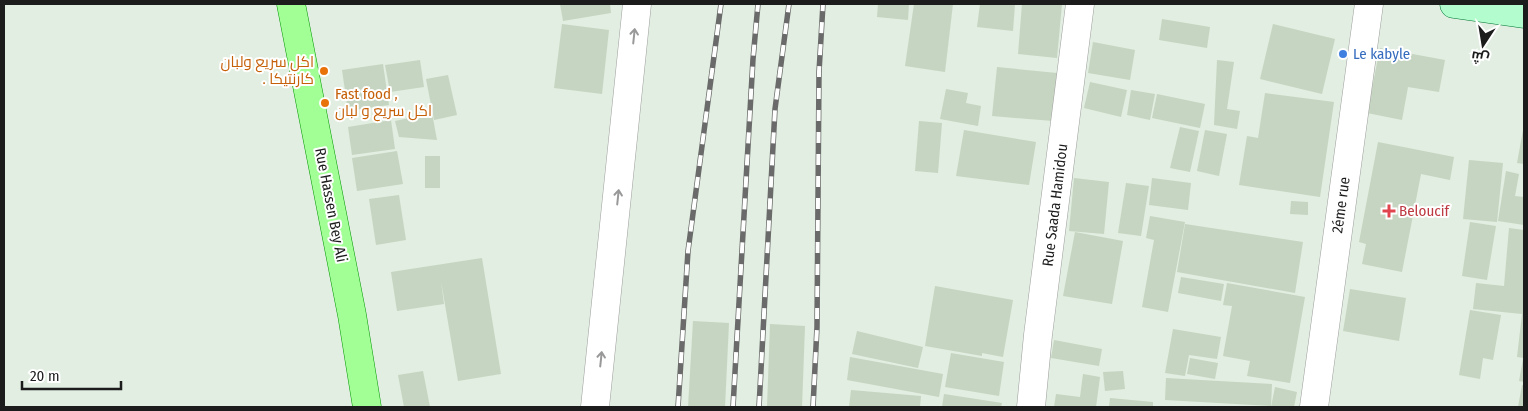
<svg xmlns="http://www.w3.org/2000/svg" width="1528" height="411" viewBox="0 0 1528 411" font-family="'Fira Sans Condensed',Cairo,sans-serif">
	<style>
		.building { fill: #c6d5c1 }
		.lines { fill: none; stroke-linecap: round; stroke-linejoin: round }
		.street-casing { stroke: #9d9d9d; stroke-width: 29 }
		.secondary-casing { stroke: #007633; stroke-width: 29 }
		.primary-casing { stroke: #019400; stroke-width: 29 }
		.street { stroke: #fff; stroke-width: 28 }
		.secondary { stroke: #b2fccd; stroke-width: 28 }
		.primary { stroke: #a1ff95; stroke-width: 28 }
		.rail-casing { stroke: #6a6a6a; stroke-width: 5.5 }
		.rail { stroke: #fff; stroke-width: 4; stroke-dasharray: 11; stroke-linecap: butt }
		.oneway { stroke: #999 }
		.shop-dot { fill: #3f7fe0; stroke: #fff; stroke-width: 2 }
		.food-dot { fill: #e8710a; stroke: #fff; stroke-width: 2 }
		.health-dot { fill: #e0444e; stroke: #fff; stroke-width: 2 }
		.labels { text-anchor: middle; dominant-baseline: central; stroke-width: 4; stroke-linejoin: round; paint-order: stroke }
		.shop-label { font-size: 15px; fill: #366cbe; stroke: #fff; text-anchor: start }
		.food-label { font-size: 15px; fill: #c56008; stroke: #fff; text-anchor: end }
		.street-label { font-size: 15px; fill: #1c1c1c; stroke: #fff }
		.health-label { font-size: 15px; fill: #be3a42; stroke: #fff; text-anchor: start }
	</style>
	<rect width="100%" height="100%" fill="#e1eee1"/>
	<g class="building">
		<path d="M560,4H610L611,13L563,21Z"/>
		<path d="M878,4H909L908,20L877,17Z"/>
		<path d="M914,4H953L945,72L905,66Z"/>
		<path d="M980,4H1015L1013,31L977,27Z"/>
		<path d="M1022,4H1062L1057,58L1018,54Z"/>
		<path d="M1162,19L1210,27L1207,48L1159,40Z"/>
		<path d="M562,24L609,30L602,94L554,88Z"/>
		<path d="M1273,24L1335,39L1322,94L1260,79Z"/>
		<path d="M1093,42L1135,50L1130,80L1088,73Z"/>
		<path d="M1380,48L1445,60L1439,92L1408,87L1402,120L1367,113Z"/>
		<path d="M420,60L424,87L390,92L385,65Z"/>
		<path d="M1217,60L1234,62L1227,109L1240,111L1237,129L1214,125Z"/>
		<path d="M383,64L389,105L348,111L342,70Z"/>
		<path d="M997,67L1057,73L1053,121L992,116Z"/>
		<path d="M448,75L457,115L434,120L426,79Z"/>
		<path d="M1090,82L1127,90L1121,117L1084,108Z"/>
		<path d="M946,89L968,93L966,103L981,106L978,126L940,119Z"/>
		<path d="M1131,90L1155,94L1150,120L1127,115Z"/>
		<path d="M1265,93L1334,102L1320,197L1239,185L1247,136L1258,138Z"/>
		<path d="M1157,94L1205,104L1200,128L1152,118Z"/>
		<path d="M432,113L437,140L399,137L395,121Z"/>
		<path d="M391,120L395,149L352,155L348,127Z"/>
		<path d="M919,121L942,123L938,173L915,171Z"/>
		<path d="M1180,127L1199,131L1190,172L1170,168Z"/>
		<path d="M964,130L1036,142L1029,185L956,176Z"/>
		<path d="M1205,130L1227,134L1219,176L1197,171Z"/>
		<path d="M1523,130H1524V164L1517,163Z"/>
		<path d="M1378,142L1454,157L1450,180L1421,174L1402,272L1362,264L1366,244L1359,242Z"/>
		<path d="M397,151L403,184L357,191L352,158Z"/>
		<rect x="425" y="156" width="15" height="32"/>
		<path d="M1469,160L1503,163L1497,222L1463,219Z"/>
		<path d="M1506,171L1519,174L1515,196L1524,197V225L1498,221Z"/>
		<path d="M1074,178L1109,182L1104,234L1069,231Z"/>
		<path d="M1152,178L1191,183L1188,210L1149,205Z"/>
		<path d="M1126,183L1149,186L1141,236L1118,233Z"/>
		<path d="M399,195L406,240L376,245L369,199Z"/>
		<path d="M1291,201L1308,202V215L1290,214Z"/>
		<path d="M1150,216L1185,222L1168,312L1142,307L1154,240L1146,238Z"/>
		<path d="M1470,222L1496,226L1487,280L1462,276Z"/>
		<path d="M1185,224L1303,242L1295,293L1177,272Z"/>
		<path d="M1509,228L1524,230V358L1517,357L1522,314L1473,309L1476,283L1504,286Z"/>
		<path d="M1075,232L1123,241L1112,304L1063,296Z"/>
		<path d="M482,258L501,374L458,381L441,281L444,304L397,311L391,272Z"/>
		<path d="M1181,277L1224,284L1221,301L1178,293Z"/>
		<path d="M1227,283L1305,297L1290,383L1247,376L1250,361L1223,356L1232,306L1223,305Z"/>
		<path d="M935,286L1013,300L1003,357L982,353V356L925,346Z"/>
		<path d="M1350,289L1406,298L1399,341L1343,331Z"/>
		<path d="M1470,310L1501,315L1493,360L1483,358L1480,379L1459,375Z"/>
		<path d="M693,321L729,323L725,407H688Z"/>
		<path d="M770,324L805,326L802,407H767Z"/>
		<path d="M1173,329L1221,337L1217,359L1189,355L1185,376L1165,373Z"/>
		<path d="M857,331L923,347L918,368L852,354Z"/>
		<path d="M1054,340L1102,349L1099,366L1051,358Z"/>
		<path d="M951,353L1004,362L999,396L945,387Z"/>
		<path d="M850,357L943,374L939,397L847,380Z"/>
		<path d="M1190,358L1218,363L1215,379L1187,374Z"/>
		<path d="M1523,359H1524V382L1519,381Z"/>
		<path d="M423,371L430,407H404L398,375Z"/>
		<path d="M1123,371L1125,389L1105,391L1103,372Z"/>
		<path d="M1083,374L1100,377L1096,407H1054L1056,394L1080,397Z"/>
		<path d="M1166,378L1272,384L1271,406L1165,400Z"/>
		<path d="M1522,385H1524V407H1518Z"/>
		<path d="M1275,387L1297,392L1294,407H1271Z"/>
		<path d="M851,390L921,396L920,407H849Z"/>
		<path d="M944,394L1002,403L1001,407H942Z"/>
		<path d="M1110,398L1153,402V407H1109Z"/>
	</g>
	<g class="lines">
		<g class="street-casing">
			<g id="street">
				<path d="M595,407L637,4"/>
				<path d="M1031,407L1038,335L1080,4"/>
				<path d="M1314,407L1369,4"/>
			</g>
		</g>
		<g class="secondary-casing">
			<path id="secondary" d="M1454,4L1524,14"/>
		</g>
		<g class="primary-casing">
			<path id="primary" d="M291,4L352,315L367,407"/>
		</g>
		<use href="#street" class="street"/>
		<use href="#secondary" class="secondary"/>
		<use href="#primary" class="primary"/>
		<g class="rail-casing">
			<g id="rail">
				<path d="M678,407L688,251L721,4"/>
				<path d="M733,407L753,59L758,4"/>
				<path d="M759,407L775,109L789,4"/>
				<path d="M813,407L817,327L819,72L823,4"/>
			</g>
		</g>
		<use href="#rail" class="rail"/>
	</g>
	<defs><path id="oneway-shaft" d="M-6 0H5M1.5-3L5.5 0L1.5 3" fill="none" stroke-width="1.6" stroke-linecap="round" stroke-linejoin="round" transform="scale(1.25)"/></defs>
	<g class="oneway">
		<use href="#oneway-shaft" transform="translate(634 36) rotate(-84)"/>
		<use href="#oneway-shaft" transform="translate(618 197) rotate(-84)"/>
		<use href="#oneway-shaft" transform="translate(601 359) rotate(-84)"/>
	</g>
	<circle class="shop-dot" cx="1343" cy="54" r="5"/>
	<g class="food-dot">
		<circle cx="324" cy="71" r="5"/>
		<circle cx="325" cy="103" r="5"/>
	</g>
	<path class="health-dot" d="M1386.5 203.5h5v5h5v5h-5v5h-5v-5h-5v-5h5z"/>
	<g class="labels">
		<g class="shop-label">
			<text x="1353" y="54">Le kabyle</text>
		</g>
		<g class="food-label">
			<text x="314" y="62">اكل سريع ولبان<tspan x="314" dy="17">. كارنتيكا</tspan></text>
			<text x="335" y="94" text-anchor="start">Fast food ,<tspan x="335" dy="17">اكل سريع و لبان</tspan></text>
		</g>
		<g class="street-label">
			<text transform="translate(331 205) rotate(79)">Rue Hassen Bey Ali</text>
			<text transform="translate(1055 205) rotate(-83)">Rue Saada Hamidou</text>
			<text transform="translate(1341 205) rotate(-82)">2éme rue</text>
		</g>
		<g class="health-label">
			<text x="1399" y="211">Beloucif</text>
		</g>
	</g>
	<rect width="1528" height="411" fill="none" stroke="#1c1c1c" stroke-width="10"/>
	<g transform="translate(1483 45) rotate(192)" stroke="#ffffff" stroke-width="4" paint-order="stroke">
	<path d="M0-4L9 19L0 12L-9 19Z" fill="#1c1c1c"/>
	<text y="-8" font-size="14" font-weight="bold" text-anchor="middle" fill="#1c1c1c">ش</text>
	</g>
	<path d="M22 381v8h99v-8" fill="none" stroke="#1c1c1c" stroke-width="2.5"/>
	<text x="30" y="381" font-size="15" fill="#1c1c1c" stroke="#ffffff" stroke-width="4" paint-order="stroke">20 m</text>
</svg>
